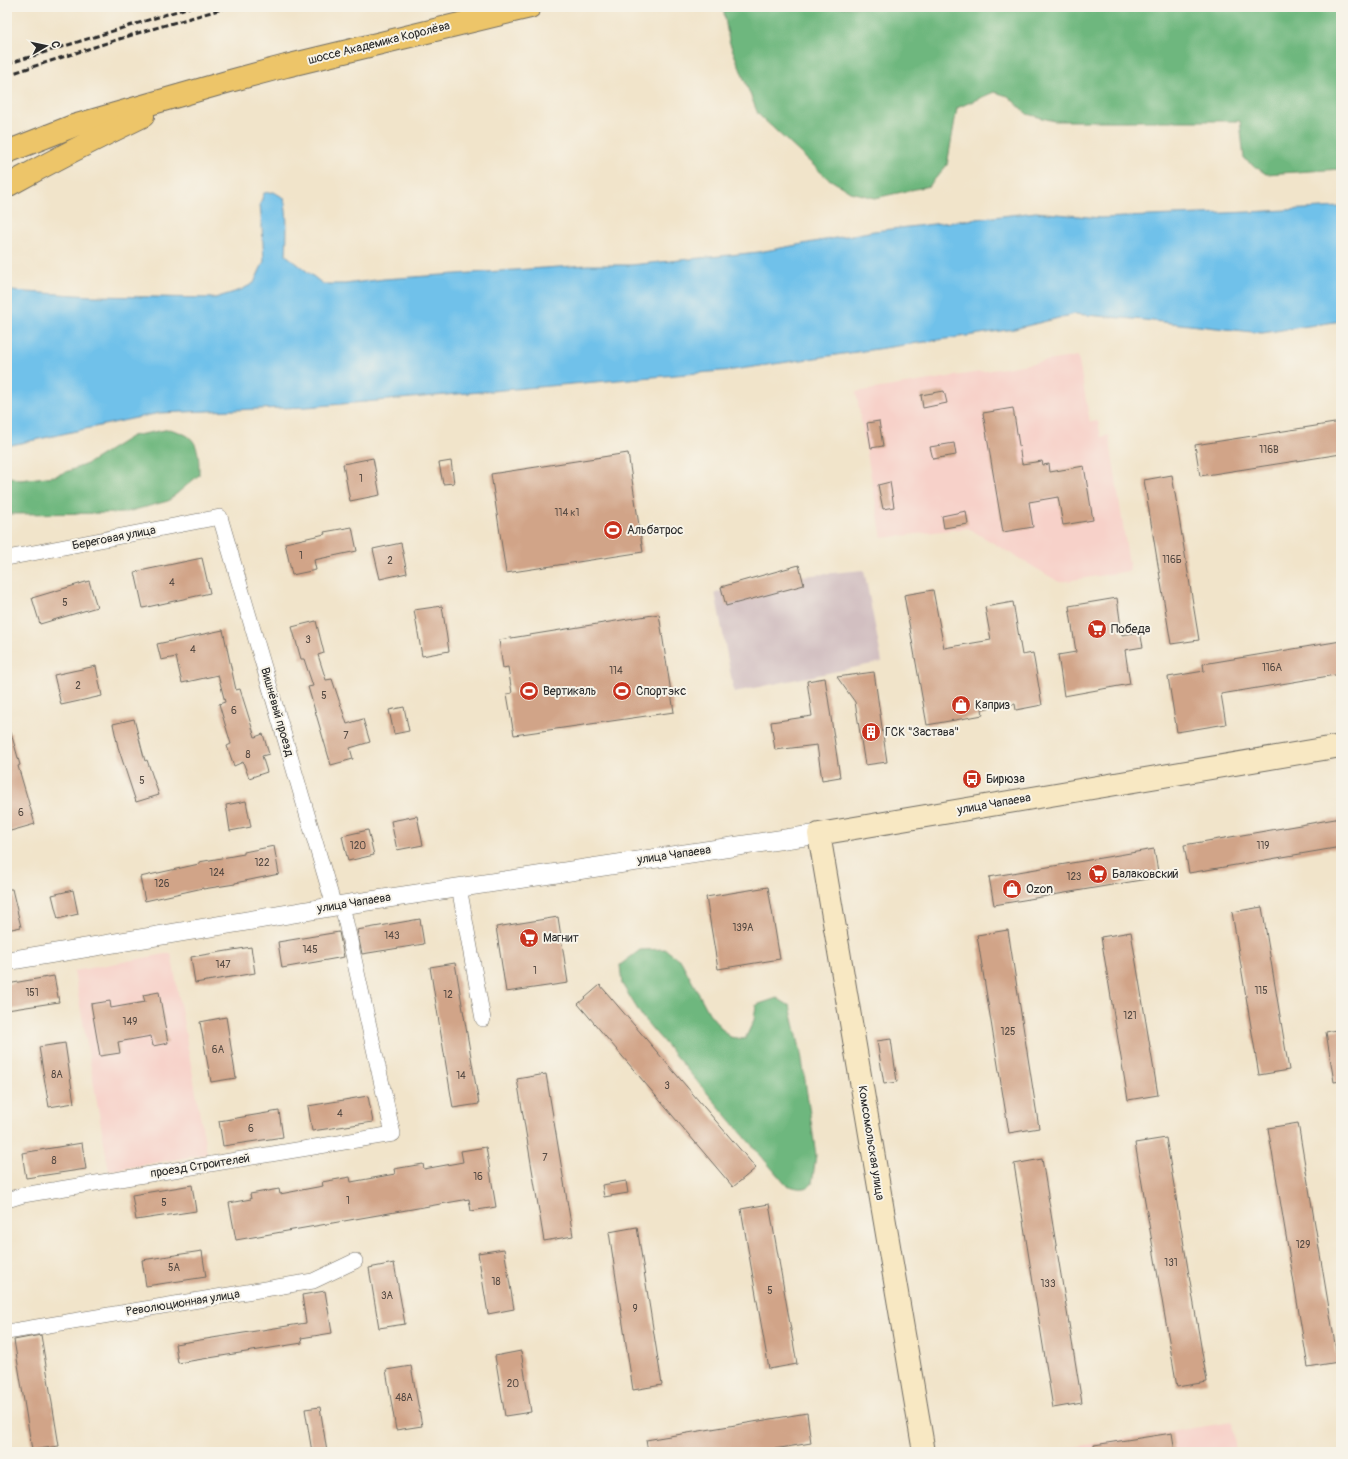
<svg xmlns="http://www.w3.org/2000/svg" width="1348" height="1459" viewBox="0 0 1348 1459" font-family="Pangolin,sans-serif">
	<style>
		.built { fill: #f7d1c9 }
		.industrial { fill: #d2bfc1 }
		.forest { fill: #6eb77e; stroke: #4c7154 }
		.water { fill: #6fc1ea; stroke: #4d768a }
		.building { fill: #d1a488 }
		.lines { fill: none; stroke-linecap: round; stroke-linejoin: round }
		.minor-casing { stroke: #706c63; stroke-width: 16 }
		.tertiary-casing { stroke: #706c63; stroke-width: 20 }
		.secondary-casing { stroke: #706c63; stroke-width: 24 }
		.trunk-casing { stroke: #706c63; stroke-width: 24 }
		.minor { stroke: #fff; stroke-width: 15 }
		.tertiary { stroke: #fff; stroke-width: 19 }
		.secondary { stroke: #f8e8c3; stroke-width: 22 }
		.trunk { stroke: #edc569; stroke-width: 22 }
		.rail { stroke: #2b2b2b; stroke-width: 3; stroke-dasharray: 6 3; stroke-linecap: butt }
		.labels { text-anchor: middle; dominant-baseline: central; stroke-width: 4; stroke-linejoin: round; paint-order: stroke }
		.number-label { font-size: 10px; fill: #544942 }
		.street-label { font-size: 12px; fill: #2b2b2b; stroke: #f7f3e8 }
		.poi-label { font-size: 12px; fill: #2b2b2b; stroke: #f7f3e8; text-anchor: start }
	</style>
	<rect width="100%" height="100%" fill="#f7f3e8"/>
	<filter id="ink" filterUnits="userSpaceOnUse"><feTurbulence type="fractalNoise" baseFrequency=".025" numOctaves="2"/><feDisplacementMap in="SourceGraphic" scale="8" xChannelSelector="R" yChannelSelector="G"/><feConvolveMatrix kernelMatrix="1 2 1 2 8 2 1 2 1" color-interpolation-filters="sRGB"/></filter>
	<filter id="wash" filterUnits="userSpaceOnUse"><feTurbulence type="fractalNoise" baseFrequency=".012" numOctaves="4" result="noise"/><feDisplacementMap in="SourceGraphic" scale="16" xChannelSelector="R" yChannelSelector="G"/><feGaussianBlur stdDeviation="0.9" result="paint"/><feColorMatrix in="noise" values="0 0 0 0 0 0 0 0 0 0 0 0 0 0 0 0 0 1.4 0 .05"/><feComposite in="paint" operator="in"/></filter>
	<g filter="url(#wash)">
		<rect width="100%" height="100%" fill="#f1e4ca"/>
		<g class="built">
			<path d="M1078,356L1090,422L1098,421L1101,437L1109,435L1130,571L1059,582L968,528L882,538L856,392Z"/>
			<path d="M171,953L207,1154L109,1171L74,971Z"/>
			<path d="M1232,1422L1236,1452H1062L1061,1449Z"/>
		</g>
		<path class="industrial" d="M799,565L802,576L864,570L882,662L734,692L715,592L722,591L721,587Z"/>
		<g class="forest">
			<path d="M723,7H1341V169L1266,174L1244,159L1240,121H1054L1027,114L1008,96L994,92L957,108L947,165L929,186L875,198L850,192L826,177L758,114L729,41Z"/>
			<path d="M170,429C175,431 181,432 186,435C200,442 199,462 199,475L168,501L123,513L7,514V476L20,480L55,476L87,464L132,436Z"/>
			<path d="M665,949L681,961L709,1013L729,1037L745,1039L754,1020L756,1005L777,998L790,1006L801,1053L816,1155L812,1184C803,1191 797,1188 786,1185L643,1018L622,984L620,965L640,950Z"/>
		</g>
		<path class="water" d="M274,192L284,198C288,217 287,235 286,255L323,284H345L384,279L588,265H631L759,252L874,231L1036,212L1100,218L1250,212L1341,207V321L1262,333L1144,320L1075,314L1014,329L733,370L307,407L159,413L7,446V292L11,291L91,296L215,298L241,290L254,283L264,261L262,226L260,204L264,193Z"/>
		<g id="blocks">
			<g class="building">
				<path d="M944,391L947,403L923,408L921,395Z"/>
				<path d="M1013,408L1022,464L1042,461L1043,465L1049,464L1050,472L1084,466L1093,520L1063,525L1058,497L1029,502L1033,527L1003,532L983,413Z"/>
				<path d="M879,421L883,446L871,448L867,423Z"/>
				<path d="M1341,422V454L1200,476L1195,445Z"/>
				<path d="M954,443L956,455L933,459L930,447Z"/>
				<path d="M628,453L643,552L506,573L491,474Z"/>
				<path d="M373,458L380,495L350,501L343,464Z"/>
				<path d="M451,461L454,483L443,484L439,463Z"/>
				<path d="M1172,475L1199,640L1171,644L1144,480Z"/>
				<path d="M890,482L894,507L883,509L878,485Z"/>
				<path d="M966,511L968,524L944,528L942,516Z"/>
				<path d="M352,527L357,551L314,560L316,570L292,575L285,543L325,534L324,532Z"/>
				<path d="M401,543L407,573L380,579L373,549Z"/>
				<path d="M202,558L210,593L143,608L135,572Z"/>
				<path d="M799,565L804,585L726,606L721,587Z"/>
				<path d="M89,581L97,607L40,624L32,598Z"/>
				<path d="M933,590L944,648L991,640L985,607L1013,602L1022,655L1033,653L1042,705L1016,710L1015,704L982,709L983,715L927,725L904,595Z"/>
				<path d="M1117,598L1122,635L1140,632L1143,647L1125,650L1130,684L1064,696L1058,655L1076,652L1069,606Z"/>
				<path d="M442,606L449,651L422,656L414,610Z"/>
				<path d="M659,614L674,712L514,735L507,694L512,693L508,667L503,668L499,640Z"/>
				<path d="M316,621L324,653L318,655L326,680L332,679L347,724L363,719L370,742L350,748L353,759L331,765L308,687L313,686L304,659H301L292,627Z"/>
				<path d="M223,630L236,690L240,689L255,737L263,734L269,754L262,756L267,772L249,778L243,762L234,766L227,746L231,744L219,704L225,702L218,675L182,683L176,657L161,660L157,644Z"/>
				<path d="M1341,641V674L1221,694L1226,724L1177,732L1168,677L1204,671L1203,664Z"/>
				<path d="M96,666L102,696L61,705L54,675Z"/>
				<path d="M874,672L887,762L865,765L855,702L837,677Z"/>
				<path d="M825,678L840,777L822,780L817,745L775,750L771,722L812,716L807,681Z"/>
				<path d="M404,707L409,731L394,734L389,710Z"/>
				<path d="M134,719L145,761L147,760L159,795L136,802L118,747L113,724Z"/>
				<path d="M7,733H11L20,765L18,766L35,824L7,832Z"/>
				<path d="M246,801L251,827L230,831L226,805Z"/>
				<path d="M417,816L423,845L397,850L391,821Z"/>
				<path d="M1341,818V847L1189,873L1184,845Z"/>
				<path d="M368,830L374,855L348,861L342,836Z"/>
				<path d="M274,846L279,874L235,883V884L203,889V888L145,901L140,877L199,864V862L244,854V852Z"/>
				<path d="M1154,849L1159,877L994,905L989,877Z"/>
				<path d="M768,887L780,959L718,969L706,897Z"/>
				<path d="M7,889H12L21,927L7,930Z"/>
				<path d="M73,890L78,914L58,919L52,895Z"/>
				<path d="M1262,907L1289,1070L1259,1075L1232,912Z"/>
				<path d="M558,917L568,983L506,992L496,927Z"/>
				<path d="M420,919L424,944L362,954L357,930Z"/>
				<path d="M1008,930L1039,1128L1009,1133L977,935Z"/>
				<path d="M339,932L344,957L282,968L278,942Z"/>
				<path d="M1131,932L1158,1095L1128,1100L1101,937Z"/>
				<path d="M251,947L255,973L195,983L191,957Z"/>
				<path d="M455,963L479,1104L453,1108L430,967Z"/>
				<path d="M54,976L59,1002L7,1010V984Z"/>
				<path d="M600,985L756,1168L733,1187L578,1004Z"/>
				<path d="M159,992L168,1043L153,1046L151,1036L118,1042L120,1053L100,1056L91,1004L110,1001L111,1008L145,1002L143,995Z"/>
				<path d="M226,1017L236,1078L211,1082L200,1022Z"/>
				<path d="M1341,1029V1081L1334,1082L1326,1032Z"/>
				<path d="M891,1039L897,1082L884,1084L877,1041Z"/>
				<path d="M65,1043L74,1103L49,1107L39,1047Z"/>
				<path d="M546,1074L573,1236L544,1241L517,1079Z"/>
				<path d="M368,1096L373,1122L312,1131L308,1106Z"/>
				<path d="M279,1111L283,1137L223,1146L219,1121Z"/>
				<path d="M1298,1123L1338,1362L1308,1367L1268,1128Z"/>
				<path d="M1166,1138L1207,1382L1177,1387L1135,1143Z"/>
				<path d="M82,1143L86,1169L26,1178L22,1153Z"/>
				<path d="M486,1147L496,1207L471,1211L469,1199L236,1240L229,1203L251,1199L250,1194L279,1189L280,1194L323,1186L322,1182L350,1177L351,1182L395,1174L394,1169L423,1164L424,1169L463,1162L461,1151Z"/>
				<path d="M1042,1159L1082,1403L1053,1408L1014,1164Z"/>
				<path d="M626,1181L628,1193L604,1197L602,1185Z"/>
				<path d="M192,1185L196,1211L136,1220L132,1195Z"/>
				<path d="M769,1204L797,1364L769,1369L741,1209Z"/>
				<path d="M637,1227L662,1385L633,1390L609,1232Z"/>
				<path d="M504,1249L514,1309L488,1314L478,1253Z"/>
				<path d="M202,1251L206,1277L146,1286L142,1260Z"/>
				<path d="M394,1263L405,1324L379,1328L369,1268Z"/>
				<path d="M325,1291L332,1333L301,1338L302,1343L178,1363L175,1344L306,1323L302,1295Z"/>
				<path d="M41,1335L59,1446L32,1450L14,1340Z"/>
				<path d="M521,1351L531,1412L505,1416L495,1356Z"/>
				<path d="M411,1366L422,1426L396,1430L386,1370Z"/>
				<path d="M320,1407L327,1452H312L305,1409Z"/>
				<path d="M807,1413L811,1443L756,1452H648L646,1440Z"/>
				<path d="M1172,1433L1175,1452H1095L1094,1445Z"/>
			</g>
		</g>
	</g>
	<g filter="url(#ink)">
		<use href="#blocks" fill-opacity="0" stroke="#706c63" stroke-width="1"/>
		<g class="lines">
			<g class="minor-casing">
				<g id="minor">
					<path d="M7,558L220,517L334,906"/>
					<path d="M459,887L483,1019"/>
					<path d="M7,1200L23,1195L393,1134L342,905"/>
					<path d="M7,1332L313,1281L355,1261"/>
				</g>
			</g>
			<g class="tertiary-casing">
				<path id="tertiary" d="M7,961L342,905L819,834"/>
			</g>
			<g class="secondary-casing">
				<path id="secondary" d="M924,1452L819,834L1341,746"/>
			</g>
			<g class="trunk-casing">
				<g id="trunk">
					<path d="M7,152L73,126L230,81L286,66L530,7"/>
					<path d="M7,186C52,161 97,138 143,116"/>
				</g>
			</g>
			<use href="#minor" class="minor"/>
			<use href="#tertiary" class="tertiary"/>
			<use href="#secondary" class="secondary"/>
			<use href="#trunk" class="trunk"/>
			<g class="rail">
				<path d="M7,64L190,7"/>
				<path d="M7,75L138,33L229,7"/>
			</g>
		</g>
	</g>
	<defs>
		<g id="stadium-disc" transform="scale(1)"><circle r="9.5" fill="#c8321e" stroke="#f7f3e8"/><path d="M0-5a6.5 5 0 1 0 0 10a6.5 5 0 1 0 0-10ZM-3.5-1.8h7v3.6h-7Z" fill="#fff"/></g>
		<g id="supermarket-disc" transform="scale(1)"><circle r="9.5" fill="#c8321e" stroke="#f7f3e8"/><path d="M-6-5.5h2.5l.6 2H6L4.5 2H-2.5L-4.4-4H-6ZM-1.5 3.2a1.3 1.3 0 1 0 .1 0ZM3 3.2a1.3 1.3 0 1 0 .1 0Z" fill="#fff"/></g>
		<g id="shop-disc" transform="scale(1)"><circle r="9.5" fill="#c8321e" stroke="#f7f3e8"/><path d="M-5-2.5h2.3a2.7 3.5 0 0 1 5.4 0H5L5.5 6h-11ZM-1.5-2.5h3a1.5 2.3 0 0 0-3 0Z" fill="#fff"/></g>
		<g id="building-disc" transform="scale(1)"><circle r="9.5" fill="#c8321e" stroke="#f7f3e8"/><path d="M-4-6H4V6H1V3H-1V6H-4ZM-2.5-4.3h1.7v1.8h-1.7ZM.8-4.3h1.7v1.8H.8ZM-2.5-1h1.7V.8h-1.7ZM.8-1h1.7V.8H.8Z" fill="#fff"/></g>
		<g id="bus-disc" transform="scale(1)"><circle r="9.5" fill="#c8321e" stroke="#f7f3e8"/><path d="M-5-6H5V4H4V6H2V4H-2V6H-4V4H-5ZM-3.5-4V0h7V-4ZM-3.5 1.2v1.5H-2V1.2ZM2 1.2v1.5H3.5V1.2Z" fill="#fff"/></g>
	</defs>
	<g fill-rule="evenodd">
		<use href="#stadium-disc" x="613" y="530"/>
		<use href="#supermarket-disc" x="1097" y="629"/>
		<use href="#stadium-disc" x="529" y="691"/>
		<use href="#stadium-disc" x="622" y="691"/>
		<use href="#shop-disc" x="961" y="705"/>
		<use href="#building-disc" x="871" y="732"/>
		<use href="#bus-disc" x="972" y="779"/>
		<use href="#supermarket-disc" x="1098" y="874"/>
		<use href="#shop-disc" x="1012" y="889"/>
		<use href="#supermarket-disc" x="529" y="938"/>
	</g>
	<g class="labels">
		<g class="number-label">
			<text x="1269" y="450">116В</text>
			<text x="361" y="479">1</text>
			<text x="567" y="513">114 к1</text>
			<text x="301" y="556">1</text>
			<text x="1172" y="560">116Б</text>
			<text x="390" y="561">2</text>
			<text x="172" y="583">4</text>
			<text x="65" y="603">5</text>
			<text x="308" y="640">3</text>
			<text x="193" y="650">4</text>
			<text x="1272" y="668">116А</text>
			<text x="616" y="671">114</text>
			<text x="78" y="686">2</text>
			<text x="324" y="696">5</text>
			<text x="234" y="711">6</text>
			<text x="346" y="736">7</text>
			<text x="248" y="755">8</text>
			<text x="142" y="781">5</text>
			<text x="21" y="813">6</text>
			<text x="358" y="846">120</text>
			<text x="1263" y="846">119</text>
			<text x="262" y="863">122</text>
			<text x="217" y="873">124</text>
			<text x="1074" y="877">123</text>
			<text x="162" y="884">126</text>
			<text x="743" y="928">139А</text>
			<text x="392" y="936">143</text>
			<text x="310" y="950">145</text>
			<text x="223" y="965">147</text>
			<text x="535" y="971">1</text>
			<text x="1261" y="991">115</text>
			<text x="32" y="993">151</text>
			<text x="448" y="995">12</text>
			<text x="1130" y="1016">121</text>
			<text x="130" y="1022">149</text>
			<text x="1008" y="1032">125</text>
			<text x="218" y="1050">6А</text>
			<text x="57" y="1075">8А</text>
			<text x="461" y="1076">14</text>
			<text x="667" y="1086">3</text>
			<text x="340" y="1114">4</text>
			<text x="251" y="1129">6</text>
			<text x="545" y="1158">7</text>
			<text x="54" y="1161">8</text>
			<text x="478" y="1177">16</text>
			<text x="348" y="1201">1</text>
			<text x="164" y="1203">5</text>
			<text x="1303" y="1245">129</text>
			<text x="1171" y="1263">131</text>
			<text x="174" y="1268">5А</text>
			<text x="496" y="1282">18</text>
			<text x="1048" y="1284">133</text>
			<text x="770" y="1291">5</text>
			<text x="387" y="1296">3А</text>
			<text x="635" y="1309">9</text>
			<text x="513" y="1384">20</text>
			<text x="404" y="1398">48А</text>
		</g>
		<g class="street-label">
			<text transform="translate(379 43) rotate(-14)">шоссе Академика Королёва</text>
			<text transform="translate(114 538) rotate(-11)">Береговая улица</text>
			<text transform="translate(277 712) rotate(74)">Вишнёвый проезд</text>
			<text transform="translate(994 804) rotate(-10)">улица Чапаева</text>
			<text transform="translate(674 855) rotate(-8)">улица Чапаева</text>
			<text transform="translate(354 903) rotate(-9)">улица Чапаева</text>
			<text transform="translate(871 1143) rotate(81)">Комсомольская улица</text>
			<text transform="translate(200 1166) rotate(-9)">проезд Строителей</text>
			<text transform="translate(183 1303) rotate(-9)">Революционная улица</text>
		</g>
		<g class="poi-label">
			<text x="627" y="530">Альбатрос</text>
			<text x="1111" y="629">Победа</text>
			<text x="543" y="691">Вертикаль</text>
			<text x="636" y="691">Спортэкс</text>
			<text x="975" y="705">Каприз</text>
			<text x="885" y="732">ГСК "Застава"</text>
			<text x="986" y="779">Бирюза</text>
			<text x="1112" y="874">Балаковский</text>
			<text x="1026" y="889">Ozon</text>
			<text x="543" y="938">Магнит</text>
		</g>
	</g>
	<rect width="1348" height="1459" fill="none" stroke="#f7f3e8" stroke-width="24"/>
	<g transform="translate(46 46) rotate(81)" stroke="#f7f3e8" stroke-width="3" paint-order="stroke">
	<path d="M0-3L7 15L0 10L-7 15Z" fill="#2b2b2b"/>
	<text y="-6" font-size="11" font-weight="bold" text-anchor="middle" fill="#2b2b2b">С</text>
	</g>
</svg>
